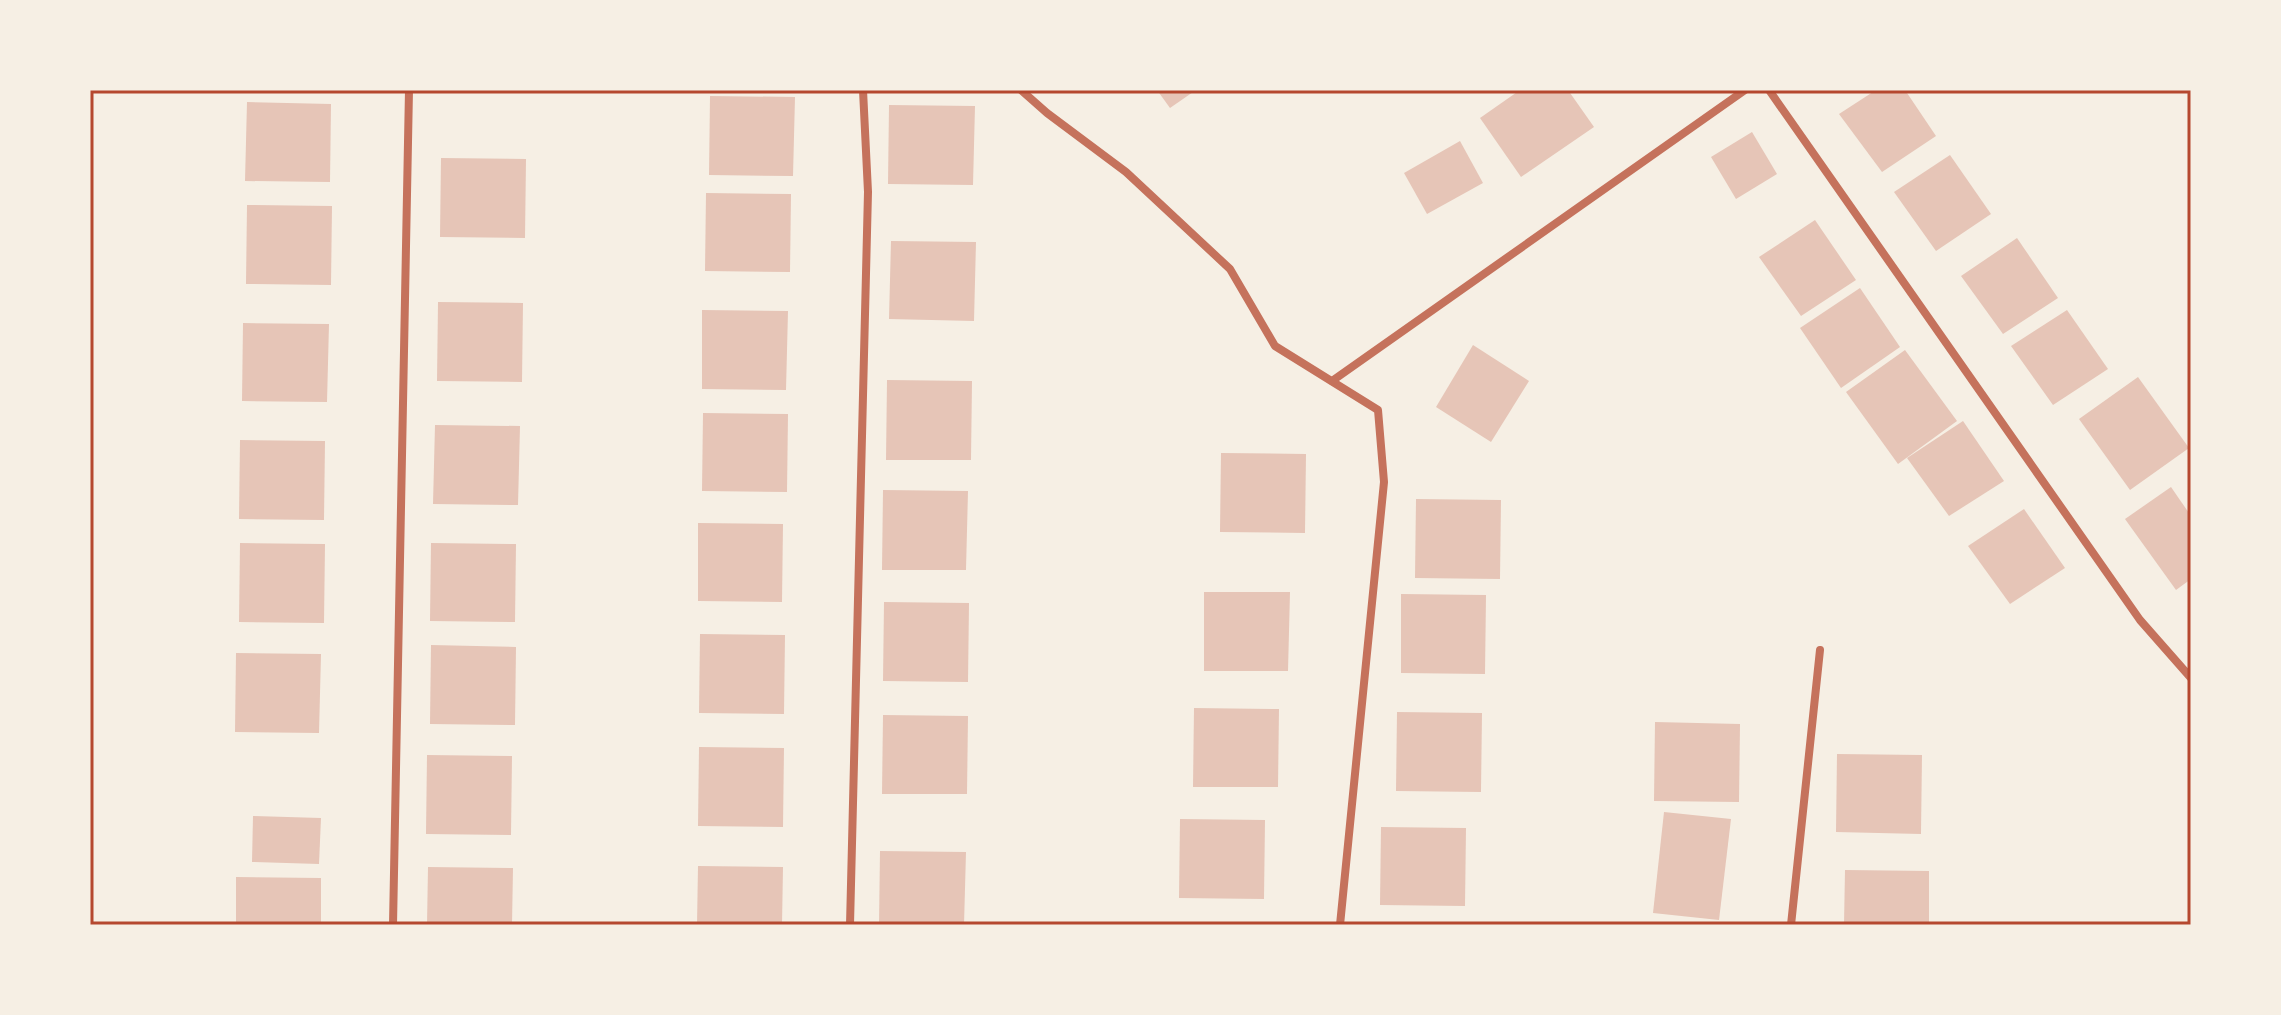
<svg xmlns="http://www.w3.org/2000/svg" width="2281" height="1015" viewBox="0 0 2281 1015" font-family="'Golos Text',sans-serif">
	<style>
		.building { fill: #e6c5b7 }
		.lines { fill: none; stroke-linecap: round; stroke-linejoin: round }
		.minor { stroke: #c5725c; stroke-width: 8 }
		.neatline { fill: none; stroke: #b5482f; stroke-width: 3 }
	</style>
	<rect width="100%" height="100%" fill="#f6efe4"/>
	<g class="building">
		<path d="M1157,90H1196L1170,108Z"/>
		<path d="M1520,90H1568L1594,127L1521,177L1480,118Z"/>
		<path d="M1876,90H1905L1936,136L1882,172L1839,114Z"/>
		<path d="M710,96L795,97L793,176L709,175Z"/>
		<path d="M247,102L331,104L330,182L245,181Z"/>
		<path d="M889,105L975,106L973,185L888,184Z"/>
		<path d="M1752,132L1777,174L1736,199L1711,157Z"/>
		<path d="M1460,141L1483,183L1427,214L1404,173Z"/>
		<path d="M1950,155L1991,214L1936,251L1894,192Z"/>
		<path d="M441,158L526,159L525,238L440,237Z"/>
		<path d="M706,193L791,194L790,272L705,271Z"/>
		<path d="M247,205L332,206L331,285L246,284Z"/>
		<path d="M1815,220L1856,280L1801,316L1759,257Z"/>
		<path d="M2017,238L2058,298L2003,334L1961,276Z"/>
		<path d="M891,241L976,242L974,321L889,319Z"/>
		<path d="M1860,288L1900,347L1841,388L1800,328Z"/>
		<path d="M438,302L523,303L522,382L437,381Z"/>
		<path d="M702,310L788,311L786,390L702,389Z"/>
		<path d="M2067,310L2108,369L2053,405L2011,346Z"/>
		<path d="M243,323L329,324L327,402L242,401Z"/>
		<path d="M1473,345L1529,381L1491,442L1436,407Z"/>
		<path d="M1905,350L1957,421L1898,464L1846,392Z"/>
		<path d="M2138,377L2189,448L2130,490L2079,419Z"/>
		<path d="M887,380L972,381L971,460H886Z"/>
		<path d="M703,413L788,414L787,492L702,491Z"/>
		<path d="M1963,421L2004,481L1949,516L1907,458Z"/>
		<path d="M435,425L520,426L518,505L433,504Z"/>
		<path d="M240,440L325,441L324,520L239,519Z"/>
		<path d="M1221,453L1306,454L1305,533L1220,532Z"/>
		<path d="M2171,487L2191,516V579L2176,590L2125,519Z"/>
		<path d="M883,490L968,491L966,570H882Z"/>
		<path d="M1416,499L1501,500L1500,579L1415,578Z"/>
		<path d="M2024,509L2065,568L2010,604L1968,546Z"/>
		<path d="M698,523L783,524L782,602L698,601Z"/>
		<path d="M240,543L325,544L324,623L239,622Z"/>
		<path d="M431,543L516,544L515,622L430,621Z"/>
		<path d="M1204,592H1290L1288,671H1204Z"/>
		<path d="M1401,594L1486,595L1485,674L1401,673Z"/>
		<path d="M884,602L969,603L968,682L883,681Z"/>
		<path d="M700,634L785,635L784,714L699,713Z"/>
		<path d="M431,645L516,647L515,725L430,724Z"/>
		<path d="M236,653L321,654L319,733L235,732Z"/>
		<path d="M1194,708L1279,709L1278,787H1193Z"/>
		<path d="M1397,712L1482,713L1481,792L1396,791Z"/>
		<path d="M883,715L968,716L967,794H882Z"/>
		<path d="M1655,722L1740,724L1739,802L1654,801Z"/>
		<path d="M699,747L784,748L783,827L698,826Z"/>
		<path d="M1837,754L1922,755L1921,834L1836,832Z"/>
		<path d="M427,755L512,756L511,835L426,834Z"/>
		<path d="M1664,812L1731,819L1719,920L1653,913Z"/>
		<path d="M253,816L321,818L319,864L252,862Z"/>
		<path d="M1180,819L1265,820L1264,899L1179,898Z"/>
		<path d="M1381,827L1466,828L1465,906L1380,905Z"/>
		<path d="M880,851L966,852L964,925H879Z"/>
		<path d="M698,866L783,867L782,925H697Z"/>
		<path d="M428,867L513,868L512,925H427Z"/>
		<path d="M1845,870L1929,871V925H1844Z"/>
		<path d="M236,877L321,878V925H236Z"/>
	</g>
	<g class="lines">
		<g class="minor">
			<path d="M1021,90L1047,113L1126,172L1230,269L1275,346L1378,410L1384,482L1340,925"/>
			<path d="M1769,90L2140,620L2191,678"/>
			<path d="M1332,381L1745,90"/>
			<path d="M393,925L409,90"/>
			<path d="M850,925L868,192L863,90"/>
			<path d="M1791,925L1820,650"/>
		</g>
	</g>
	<rect width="2281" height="1015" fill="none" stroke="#f6efe4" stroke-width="184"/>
	<rect x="92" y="92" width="2097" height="831" class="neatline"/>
</svg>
